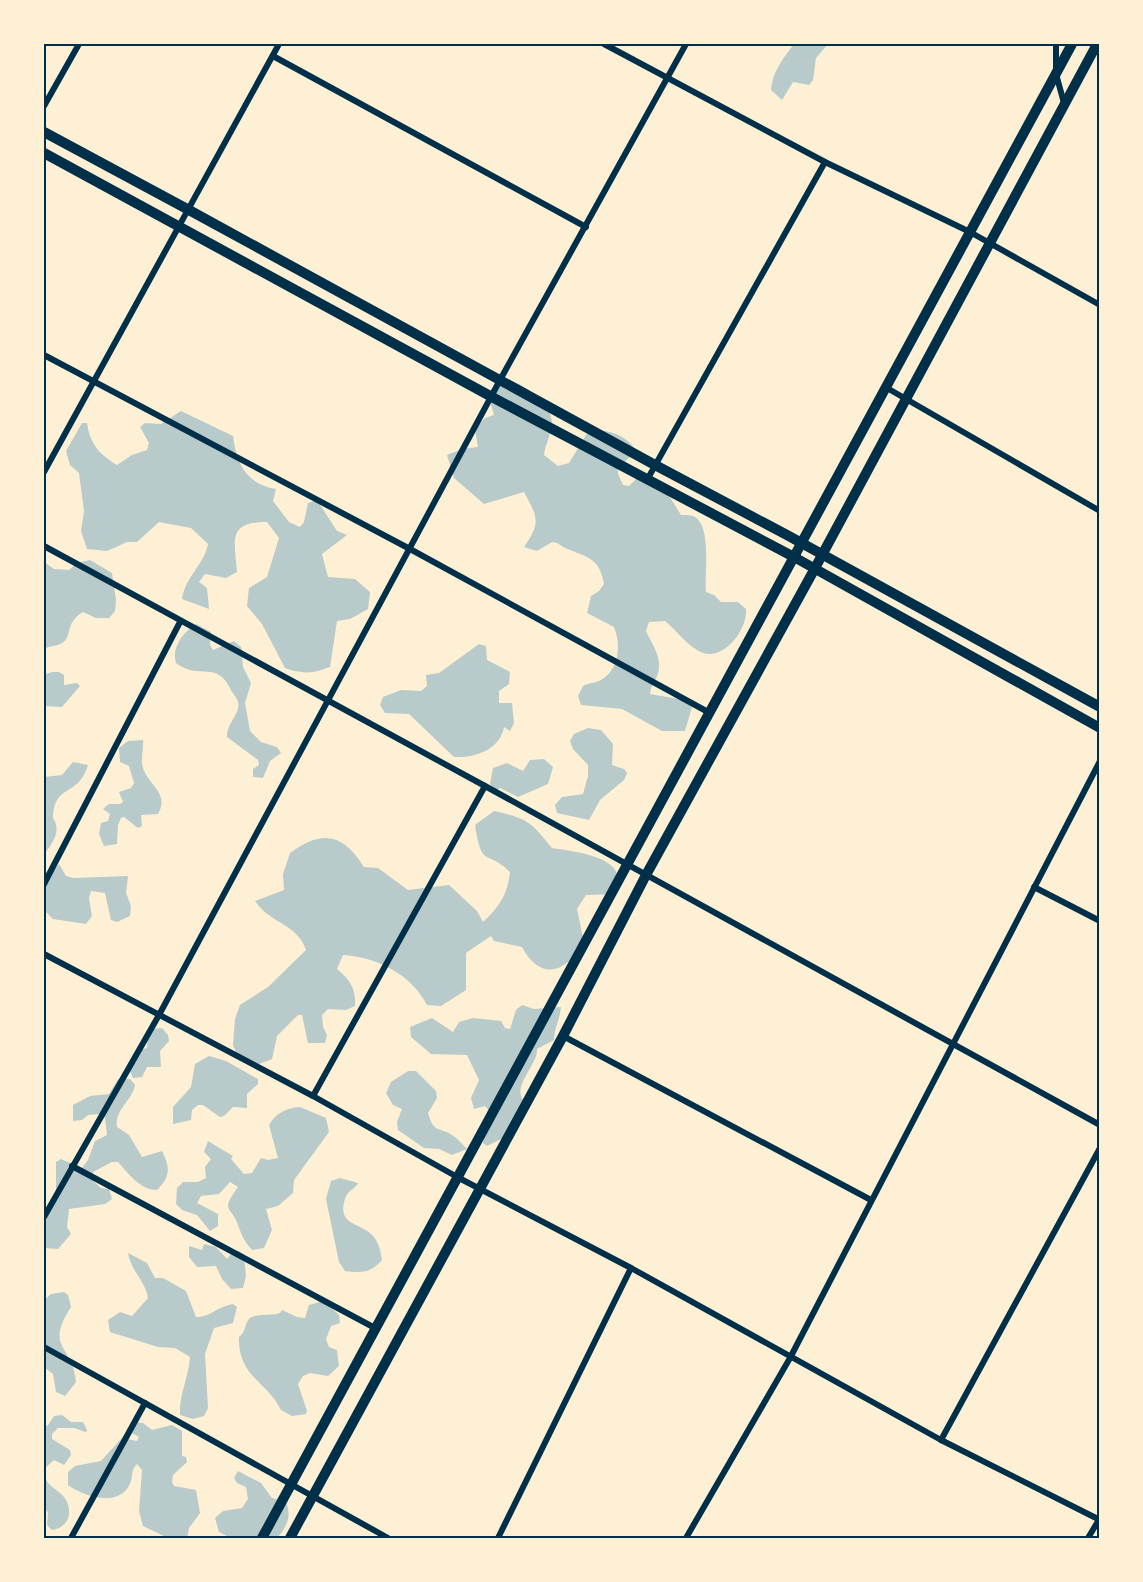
<svg xmlns="http://www.w3.org/2000/svg" width="1143" height="1582" viewBox="0 0 1143 1582" font-family="'Archivo Narrow',sans-serif">
	<style>
		.green { fill: #b9caca }
		.lines { fill: none; stroke-linecap: round; stroke-linejoin: round }
		.minor { stroke: #003049; stroke-width: 6 }
		.tertiary { stroke: #003049; stroke-width: 10 }
		.secondary { stroke: #003049; stroke-width: 10 }
		.neatline { fill: none; stroke: #003049; stroke-width: 2 }
	</style>
	<rect width="100%" height="100%" fill="#fdf0d5"/>
	<g class="green">
		<path d="M794,44H828L816,58L813,80L809,85L793,82L782,100L771,90C772,72 784,57 794,44Z"/>
		<path d="M502,379C521,380 552,403 552,423C552,433 545,444 544,455L558,466L569,463L586,435L592,430C610,431 621,433 633,446L631,456L618,468V474L623,485L629,486L637,478L668,494L681,515C685,515 692,515 695,517C712,528 704,574 706,592L714,595L721,602H738L746,609C748,631 720,666 697,650C685,643 676,630 665,621L649,622L646,631C652,645 664,659 657,676C654,683 651,686 650,694L684,700L692,707L685,731H662L622,709L581,705L578,696L583,686C588,683 596,683 601,680C620,669 621,644 614,627L587,613L591,596L599,591L604,584C599,551 578,558 557,543L552,542L537,551L524,547C541,522 538,518 524,492L484,504L454,478L447,455L462,449L478,447L475,429L485,418L494,415L488,393Z"/>
		<path d="M181,411L233,436C236,463 247,485 276,489L273,501L289,522L300,527L304,522L308,503L317,500L337,531L347,535L322,554L328,577L355,579L370,592L368,609L350,619L337,621L330,667C313,674 302,674 285,668L262,624L247,606L249,588L267,577L279,538L267,522C226,522 235,542 237,572L226,578L205,574L199,582L207,588L209,609L182,599C185,577 204,565 208,544L191,528L159,522L137,542H127L107,551L87,549L81,531L84,511L79,473L70,465L66,451L82,423H87C90,444 99,454 117,465L132,455L147,450L149,443L140,427L145,423L161,424Z"/>
		<path d="M90,560L112,573L116,600L115,611L109,618H96L83,612C64,623 73,637 62,643C56,647 50,645 44,649V562L54,569L69,570L77,563Z"/>
		<path d="M196,624L211,632L210,645L213,650L234,641L241,647L243,667L251,683L245,703L250,731L261,742L277,747L281,753L270,761L263,778L253,777V769L259,765L258,760L227,737C226,723 241,714 238,702C237,698 233,694 231,690C217,659 199,681 176,663C171,648 183,632 196,624Z"/>
		<path d="M479,644L486,646L487,660L510,672L509,684L499,691V703H512L514,723L510,731L504,727C500,750 475,758 454,757L409,714L385,713L380,705L383,697L401,690L421,691L427,686L426,675L439,673Z"/>
		<path d="M52,672H59L64,675V685L77,683L80,686L62,707L44,706L46,674Z"/>
		<path d="M588,728L601,730L613,744L612,765L624,769L627,773L624,780L600,800L589,820L557,813L555,805L562,797L583,794L588,776V765L573,749L570,741L574,734Z"/>
		<path d="M143,740C144,750 140,759 143,768C148,785 170,793 158,814L141,815L142,826L138,828L124,817L121,818L118,825L117,844L104,846L99,834L101,823L108,821L110,814L103,809L109,804H120L123,802L119,792L131,788L134,783L129,766L120,762L119,748L128,741Z"/>
		<path d="M544,759L553,767L548,784L518,797L500,788L496,791L490,784L493,768L507,763L523,771L530,760Z"/>
		<path d="M73,762L88,765C78,798 54,783 53,818C62,832 52,843 44,855V777L62,775Z"/>
		<path d="M494,811C529,819 530,821 552,848C576,852 635,857 613,894L586,895L577,909L584,942C566,973 541,982 522,947L494,941L491,936L466,953V990L441,1006L427,1005C411,974 377,957 343,955L337,969C350,980 356,988 355,1006L346,1010L328,1009L322,1015L323,1027L327,1035L325,1043H308L302,1015H298L277,1036L272,1059L259,1064L240,1061L233,1045L235,1019L240,1005L268,987L306,950C297,923 270,924 255,901L284,890L283,874L290,853C323,829 343,834 364,867L378,868L408,890L449,885L477,911L483,922C499,907 508,894 510,872C486,848 482,870 475,825Z"/>
		<path d="M59,864L66,876L73,878L128,876L126,893L131,906L130,916L117,922L111,920L105,893L91,891L89,898L92,916L86,924L53,919L44,910V884Z"/>
		<path d="M522,1005L534,1009L561,1007C560,1019 554,1029 554,1040L537,1049C538,1065 511,1086 524,1101L505,1137L487,1146L483,1143L488,1109L485,1106L474,1109L471,1098L479,1080L467,1055L431,1054L411,1037L410,1027L432,1018L453,1032L459,1022L473,1018L501,1021L505,1028L510,1029L516,1010Z"/>
		<path d="M162,1028L168,1035L169,1041L160,1051L161,1067H147L142,1077L133,1078L129,1069L139,1050L147,1048L148,1033L151,1029Z"/>
		<path d="M209,1056L226,1061L258,1079V1084L247,1094V1108L233,1107L224,1116L220,1117L203,1105H198L192,1110L191,1120L173,1124V1107L191,1087L195,1064Z"/>
		<path d="M408,1071H416L436,1091L437,1098L428,1113C434,1134 438,1126 452,1135C457,1138 462,1144 467,1149L452,1155L439,1149L424,1148L398,1130L397,1122L402,1109L393,1105L386,1093L391,1082Z"/>
		<path d="M118,1079H130L135,1085C132,1101 114,1110 117,1127L129,1135L142,1157L162,1151C170,1168 171,1176 157,1190C140,1190 129,1174 118,1162H112L93,1172L92,1180L101,1188L109,1189L112,1199L105,1204L69,1209L67,1227L71,1234L58,1249L44,1248V1226L56,1193V1162L61,1159L82,1168L88,1160L95,1141L107,1135L105,1117L100,1114L88,1115L82,1120L73,1121V1105L90,1096L109,1094Z"/>
		<path d="M300,1107L326,1118L329,1132L294,1180L293,1193L278,1206L266,1209L272,1230L264,1248L252,1250C243,1239 243,1238 238,1225C232,1206 219,1213 238,1187L230,1182L219,1194L201,1196L197,1203L218,1214V1226L210,1231L197,1215L182,1210L176,1204L177,1188L183,1182H198L206,1178L205,1167L211,1159L204,1152L208,1141L233,1156L231,1159L244,1174L252,1173L261,1158L268,1160L278,1158L269,1125C276,1113 286,1108 300,1107Z"/>
		<path d="M340,1178L358,1183C356,1188 349,1190 346,1196C334,1227 363,1222 374,1237C379,1244 381,1252 382,1260C371,1273 361,1273 345,1271L339,1262L326,1199L331,1181Z"/>
		<path d="M204,1244L216,1247L227,1259L231,1254L239,1251L244,1255L246,1276L243,1288L231,1289L222,1279L216,1266L197,1267L189,1257V1246L202,1250Z"/>
		<path d="M128,1253L147,1263L155,1278H163L186,1291L196,1317C211,1317 218,1306 233,1304L237,1307L233,1323L214,1328L205,1354L208,1408L204,1416L193,1419L180,1415C179,1394 189,1377 190,1357L175,1348L158,1347L110,1332L108,1320L120,1312L132,1316L148,1298C146,1282 131,1271 128,1253Z"/>
		<path d="M64,1292L68,1295L71,1307C44,1348 73,1345 76,1382L65,1396L56,1392L53,1374L44,1367V1300L51,1294Z"/>
		<path d="M324,1301L339,1315L340,1323L331,1326L326,1339L329,1347L337,1350L339,1366L328,1376L310,1373L303,1376L298,1384L307,1411L306,1414L292,1416L281,1410C267,1381 238,1377 239,1337C246,1332 244,1325 249,1319C255,1313 272,1316 280,1313L282,1310L297,1317L305,1318L309,1305Z"/>
		<path d="M62,1415L71,1422H83L87,1430L86,1432L74,1428H58L52,1434V1439L70,1450L71,1455L64,1465L54,1460L44,1469C43,1488 61,1488 67,1502C73,1516 66,1528 52,1530L47,1525L48,1513L44,1506V1427L48,1425L54,1416Z"/>
		<path d="M132,1422L143,1423L152,1430L172,1425L182,1431V1456L186,1457L187,1462L173,1475L172,1482L174,1486L196,1490L200,1513L189,1528L187,1538H168L143,1526L139,1511L142,1470L137,1464C131,1470 133,1474 131,1481C122,1509 84,1497 68,1485V1472L75,1466L101,1461L122,1438L137,1441L139,1437L132,1433Z"/>
		<path d="M238,1471L261,1483L272,1498L286,1502C292,1516 287,1527 277,1538H231L219,1532L215,1518L223,1511L242,1508L248,1499L246,1487L237,1483L234,1478Z"/>
	</g>
	<g class="lines">
		<g class="minor">
			<path d="M604,44L825,162L970,232L1100,305"/>
			<path d="M1056,44V74L1064,103"/>
			<path d="M273,56L586,227"/>
			<path d="M44,106L79,44"/>
			<path d="M44,355L410,549L708,712"/>
			<path d="M887,388L1100,511"/>
			<path d="M44,472L279,44"/>
			<path d="M647,480L825,162"/>
			<path d="M44,546L485,786L1100,1125"/>
			<path d="M44,884L180,622"/>
			<path d="M1034,887L1100,921"/>
			<path d="M44,954L313,1096L459,1178L631,1268L941,1440L1100,1520"/>
			<path d="M563,1036L871,1200"/>
			<path d="M313,1096L485,786"/>
			<path d="M72,1166L375,1328"/>
			<path d="M44,1217L159,1015L500,380L686,44"/>
			<path d="M44,1347L388,1538"/>
			<path d="M941,1440L1100,1148"/>
			<path d="M71,1538L145,1403"/>
			<path d="M498,1538L631,1268"/>
			<path d="M686,1538L790,1358L1100,761"/>
			<path d="M1088,1538L1100,1518"/>
		</g>
		<g class="tertiary">
			<path d="M262,1538L1072,44"/>
			<path d="M290,1538L563,1036L646,875L814,570L1097,44"/>
		</g>
		<g class="secondary">
			<path d="M44,132L189,210L655,465L787,535L1100,707"/>
			<path d="M44,153L492,397L794,557L1100,728"/>
		</g>
	</g>
	<rect width="1143" height="1582" fill="none" stroke="#fdf0d5" stroke-width="90"/>
	<rect x="45" y="45" width="1053" height="1492" class="neatline"/>
</svg>
